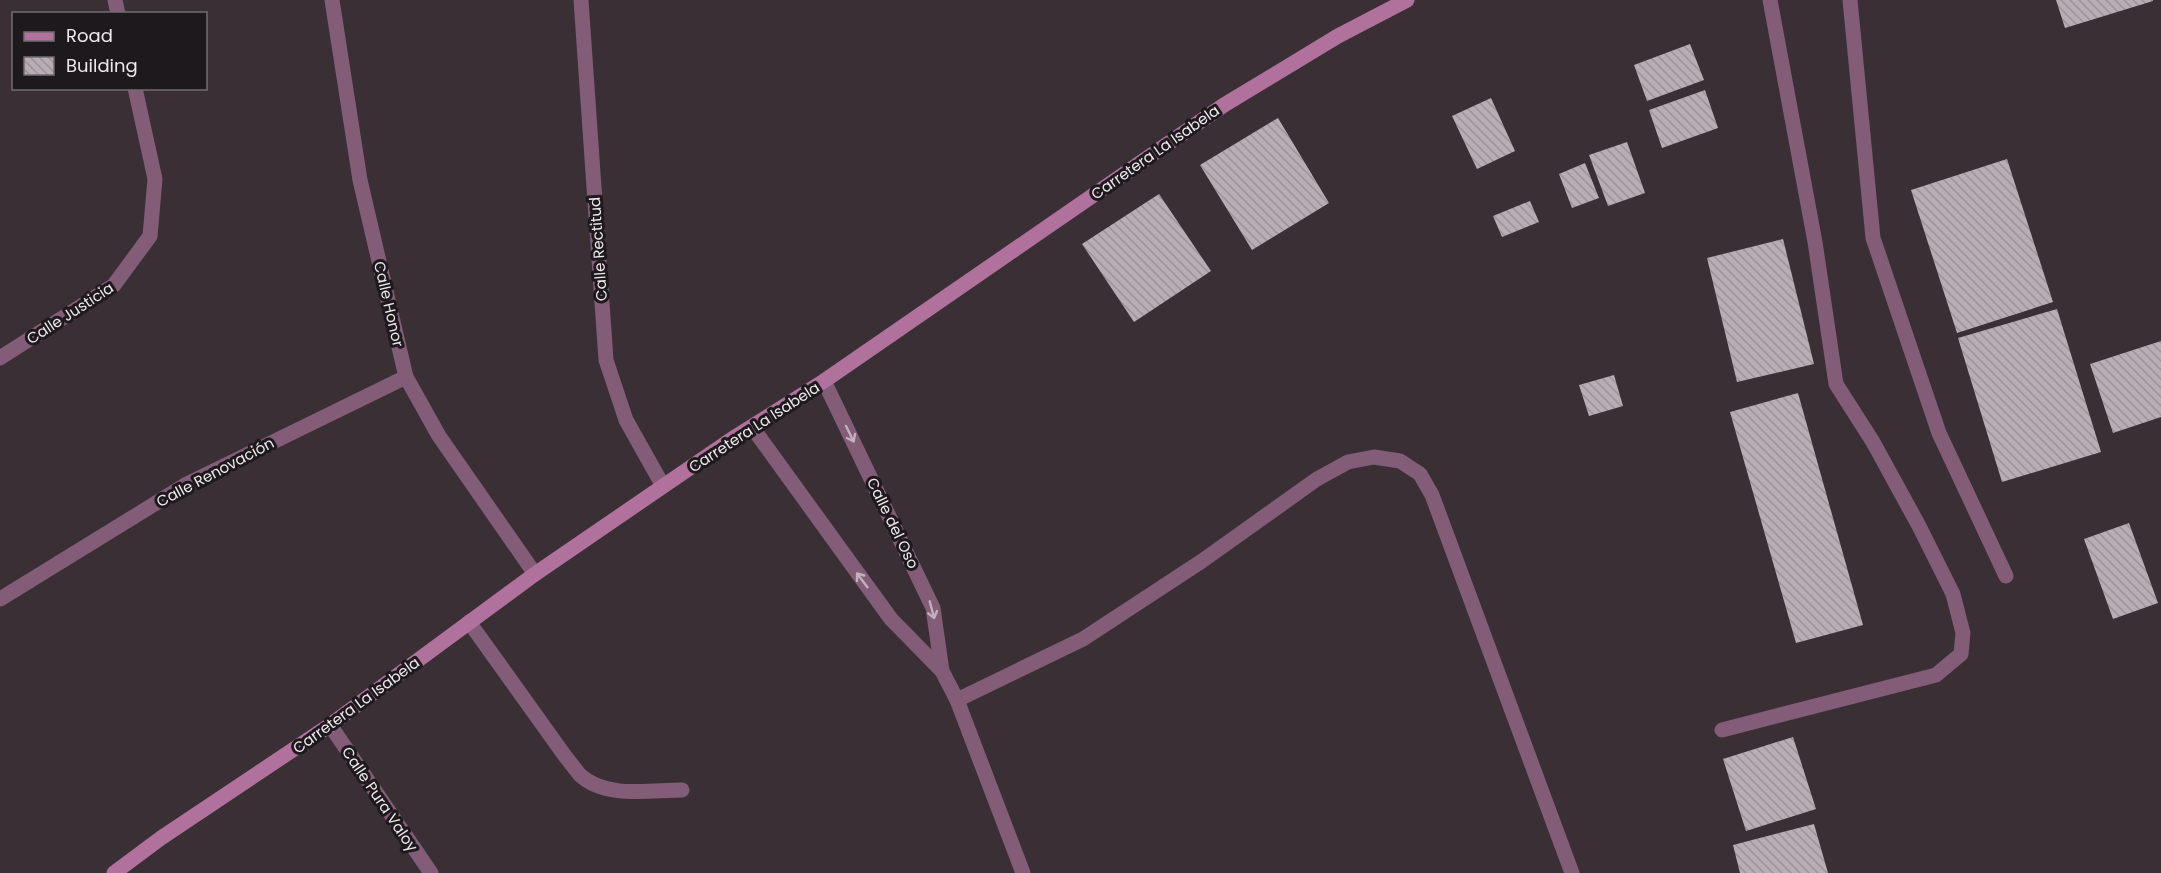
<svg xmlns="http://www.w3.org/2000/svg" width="2161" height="873" viewBox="0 0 2161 873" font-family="Poppins,sans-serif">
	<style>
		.building { fill: url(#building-back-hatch) }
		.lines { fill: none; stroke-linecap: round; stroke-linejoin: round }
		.lane { stroke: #835c77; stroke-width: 15 }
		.street { stroke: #835c77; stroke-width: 15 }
		.secondary { stroke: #b0729d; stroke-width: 15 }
		.oneway { stroke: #c3b0bd }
		.labels { text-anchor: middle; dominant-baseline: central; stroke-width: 6; stroke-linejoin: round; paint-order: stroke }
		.street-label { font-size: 15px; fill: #eee8ec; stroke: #1d191c }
	</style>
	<defs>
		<pattern id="building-back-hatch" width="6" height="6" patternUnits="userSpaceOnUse" patternTransform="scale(1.5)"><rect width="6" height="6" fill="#b9adb4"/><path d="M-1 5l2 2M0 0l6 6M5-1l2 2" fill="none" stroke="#9c9399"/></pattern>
	</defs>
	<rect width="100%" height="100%" fill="#392f35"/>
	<g class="building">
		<path d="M2056,0H2153V1L2065,28Z"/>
		<path d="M1690,44L1704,80L1647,101L1634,65Z"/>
		<path d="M1705,90L1718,128L1662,148L1649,110Z"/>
		<path d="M1491,98L1515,151L1477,169L1452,116Z"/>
		<path d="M1278,118L1329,203L1252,250L1200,165Z"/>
		<path d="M1627,142L1645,193L1608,206L1589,155Z"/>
		<path d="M2007,159L2053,302L1957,333L1911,190Z"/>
		<path d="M1585,163L1599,198L1572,208L1559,174Z"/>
		<path d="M1159,194L1211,271L1134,322L1082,244Z"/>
		<path d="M1530,201L1539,222L1502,237L1493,216Z"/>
		<path d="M1783,239L1814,364L1737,382L1707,258Z"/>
		<path d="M2057,309L2101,452L2002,482L1958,338Z"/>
		<path d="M2161,341V417L2113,433L2090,364Z"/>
		<path d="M1614,375L1623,406L1589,416L1579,385Z"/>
		<path d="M1798,393L1863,625L1796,643L1730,412Z"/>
		<path d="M2129,523L2158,603L2113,619L2084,539Z"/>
		<path d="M1793,737L1816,809L1746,831L1723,759Z"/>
		<path d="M1814,824L1828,873H1740L1733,845Z"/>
	</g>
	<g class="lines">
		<g class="lane">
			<path d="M1850,0L1873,238L1939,433L2006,576"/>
			<path d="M469,622L565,756C570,762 575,769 580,775C606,799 650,790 682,790"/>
			<path d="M1722,730L1936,675L1961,654L1963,633L1953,594L1919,526L1873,442L1836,384L1815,242L1770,0"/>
		</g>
		<g class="street">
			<path d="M115,0L118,14"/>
			<path d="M332,0L360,180L406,377L439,436L535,574"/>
			<path d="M581,0L606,360L626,420L663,486"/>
			<path d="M0,358L114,285L150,236L155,179L135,88"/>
			<path d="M824,381L933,608L942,671L957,700L1023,873"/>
			<path d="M752,427L891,619L942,671"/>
			<path d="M0,599L187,484L406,377"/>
			<path d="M957,700L1083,639L1202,561L1317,479L1348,462L1374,457L1400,461L1420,474L1432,495L1572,873"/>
			<path d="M330,725L431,873"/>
		</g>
		<path class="secondary" d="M114,873L161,838L330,725L535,574L735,437L824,381L1224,105L1338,36L1407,0"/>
	</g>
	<defs><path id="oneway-shaft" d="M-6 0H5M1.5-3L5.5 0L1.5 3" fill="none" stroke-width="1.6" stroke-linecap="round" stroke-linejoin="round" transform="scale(1.5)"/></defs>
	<g class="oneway">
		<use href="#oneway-shaft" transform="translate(850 434) rotate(64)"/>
		<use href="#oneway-shaft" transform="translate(862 580) rotate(-127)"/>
		<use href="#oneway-shaft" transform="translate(932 610) rotate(75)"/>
	</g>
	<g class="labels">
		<g class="street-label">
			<text transform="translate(1155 152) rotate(-35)">Carretera La Isabela</text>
			<text transform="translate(598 249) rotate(-94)">Calle Rectitud</text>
			<text transform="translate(389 304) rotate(77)">Calle Honor</text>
			<text transform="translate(70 313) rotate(-33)">Calle Justicia</text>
			<text transform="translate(754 427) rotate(-33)">Carretera La Isabela</text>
			<text transform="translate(215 472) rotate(-28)">Calle Renovación</text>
			<text transform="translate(893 523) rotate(64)">Calle del Oso</text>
			<text transform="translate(356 705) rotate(-36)">Carretera La Isabela</text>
			<text transform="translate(380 799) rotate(56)">Calle Pura Valoy</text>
		</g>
	</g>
	<rect x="12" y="12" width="195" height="78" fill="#1d191c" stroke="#716c6f" stroke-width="1.5"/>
	<rect x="24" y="32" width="30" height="9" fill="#b0729d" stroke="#716c6f" stroke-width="1.5"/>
	<text x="66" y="42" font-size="18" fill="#eee8ec">Road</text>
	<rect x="24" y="57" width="30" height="18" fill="url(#building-back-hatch)" stroke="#716c6f" stroke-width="1.5"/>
	<text x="66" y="72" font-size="18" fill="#eee8ec">Building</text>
</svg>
